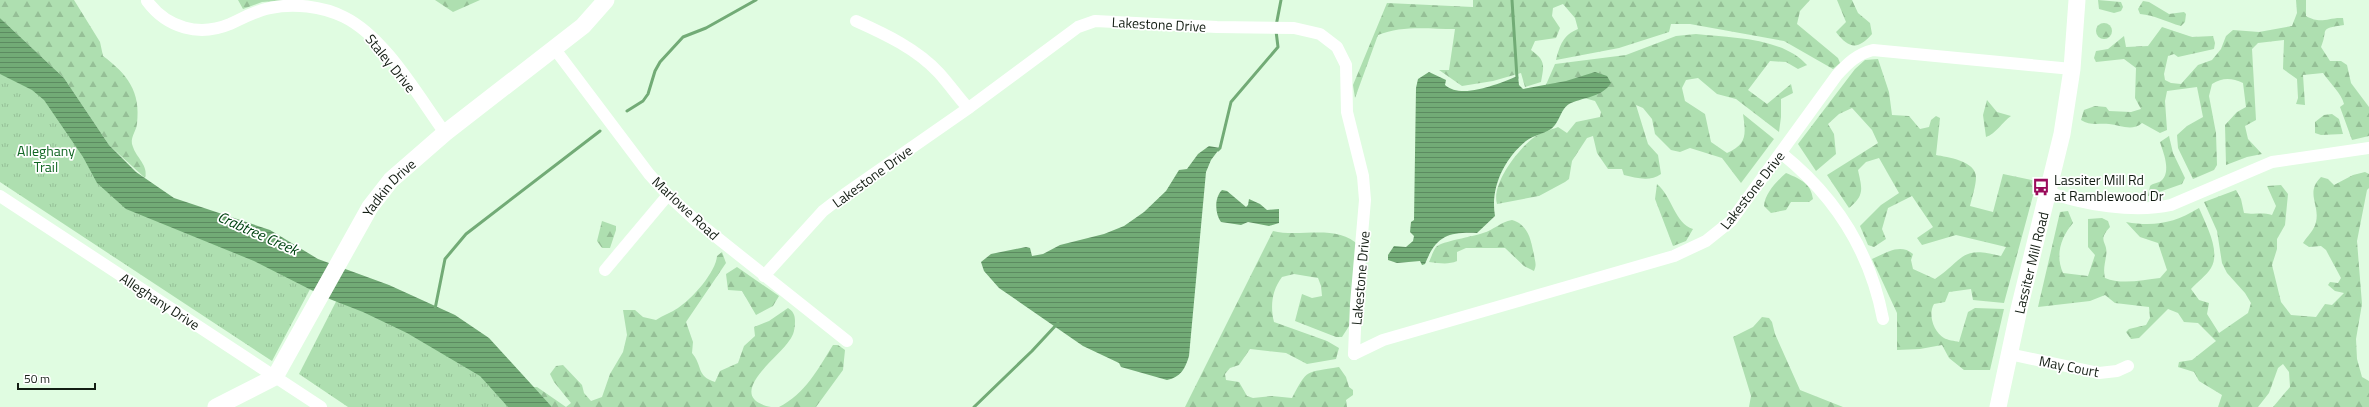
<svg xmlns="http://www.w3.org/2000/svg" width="2369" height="407" viewBox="0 0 2369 407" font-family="'Titillium Web',sans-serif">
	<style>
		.grass { fill: url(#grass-tufts) }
		.forest { fill: url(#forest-firs) }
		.water { fill: url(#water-rules) }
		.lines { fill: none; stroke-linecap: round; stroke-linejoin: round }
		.stream { stroke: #72ab76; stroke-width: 3 }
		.street { stroke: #fff; stroke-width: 12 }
		.secondary { stroke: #fff; stroke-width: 17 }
		.labels { text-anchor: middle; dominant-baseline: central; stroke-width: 3.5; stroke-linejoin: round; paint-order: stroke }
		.street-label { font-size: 14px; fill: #131d13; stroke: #fff }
		.park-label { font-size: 14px; fill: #126724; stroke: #fff }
		.poi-label { font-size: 14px; fill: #131d13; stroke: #fff; text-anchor: start }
		.water-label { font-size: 15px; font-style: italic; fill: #014412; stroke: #fff }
	</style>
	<defs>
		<pattern id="grass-tufts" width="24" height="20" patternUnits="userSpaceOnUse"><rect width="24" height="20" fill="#aedfb0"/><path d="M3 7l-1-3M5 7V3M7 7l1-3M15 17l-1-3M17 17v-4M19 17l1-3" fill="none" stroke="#95bf96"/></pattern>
		<pattern id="forest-firs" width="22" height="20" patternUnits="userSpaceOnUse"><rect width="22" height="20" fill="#aedfb0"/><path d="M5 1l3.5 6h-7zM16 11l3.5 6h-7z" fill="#95bf96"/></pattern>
		<pattern id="water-rules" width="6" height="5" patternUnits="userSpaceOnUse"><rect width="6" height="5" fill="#72ab76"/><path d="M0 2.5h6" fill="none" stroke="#5c8b60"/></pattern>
	</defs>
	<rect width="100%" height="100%" fill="#e0fce1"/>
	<g class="grass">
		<path d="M0,40L103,160L317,276L272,361L0,182Z"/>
		<path d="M343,288L530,407H348L299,374Z"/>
	</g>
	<g class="forest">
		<path d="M0,0H74L100,42L103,56C127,74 141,91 137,124C136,132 129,138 133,147C136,157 149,166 145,178L109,145L64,78L0,18Z"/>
		<path d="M238,0H289L262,2L243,9Z"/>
		<path d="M435,0H480L453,12Z"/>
		<path d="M1473,0H1810L1800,11L1797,24L1838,58L1840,63L1833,69L1784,41L1690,24H1671L1669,32L1619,48L1556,60C1560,45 1563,35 1578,29L1575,18L1563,4L1553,8L1552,16L1560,28L1556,38L1535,41L1531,50C1546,61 1544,65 1541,82L1525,87L1521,73L1493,81L1462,86L1439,70H1449L1455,29C1429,29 1402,25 1378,35L1355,98L1353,85L1387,3L1473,7Z"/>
		<path d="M1837,0H1852L1858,13L1870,23L1872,34C1858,50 1849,49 1836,32L1846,22Z"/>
		<path d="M2098,0L2121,2L2123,7L2121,11L2114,13L2099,9Z"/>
		<path d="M2296,0H2306V16C2322,25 2327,17 2343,18L2344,25C2317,29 2329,29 2321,47L2330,61H2341L2347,65L2351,83L2369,107V136L2352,140L2340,107L2344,104C2342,94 2329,82 2323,73L2303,75L2305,105L2296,104L2298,98L2297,79L2283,69L2284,40L2258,43L2252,49L2256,120L2245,126L2248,139L2262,154L2247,157L2226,165L2225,125L2237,112L2246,107L2243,83C2232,78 2223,77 2212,84L2209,96L2216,133L2217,165L2214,170L2193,179L2178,148L2177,135L2187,126L2203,117L2197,87L2167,91L2165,101L2167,130L2160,133L2142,123C2132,132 2120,125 2109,124C2098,123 2090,126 2081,120L2084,110L2095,106L2106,107L2109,111L2131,112L2141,109L2135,98L2136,68L2124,59L2096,62L2094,58L2096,51L2108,49L2124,36L2126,47L2148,46L2162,27L2192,37L2213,36L2215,43L2214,49L2178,57L2174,54L2168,56L2164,74L2165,80L2171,83L2181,84L2198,65L2212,60L2221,49L2226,36L2233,30L2259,32L2292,26L2297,13Z"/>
		<path d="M2143,1L2149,2L2169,14L2184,12L2186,14L2185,22L2181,26C2166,22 2155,15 2140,14L2138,9Z"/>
		<circle cx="2104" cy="31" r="8"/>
		<path d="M1696,34C1731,38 1782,37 1807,65L1798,69L1786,62L1770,61L1748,90L1767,104L1791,84L1793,93L1781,99V117L1779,132L1736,99L1717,94L1698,78L1686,80L1682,88L1685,101L1705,114L1711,142L1727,153C1747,144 1746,135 1743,114L1774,139L1741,183L1722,158L1690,148L1680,152L1671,150L1655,134L1652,119L1643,108L1636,105L1648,144L1658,155L1661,174C1650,182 1636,178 1624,175L1622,169H1608L1597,153L1593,136L1587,138L1572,161L1569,179L1565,182L1539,196L1497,204C1491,184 1518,150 1533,138C1540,133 1550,130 1558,127L1567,133L1576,122L1600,117L1601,112L1595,101L1545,87L1555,64L1626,55L1676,36Z"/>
		<path d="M1878,59L1889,92L1892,115L1909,116L1920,129L1929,127L1931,120L1936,116L1940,118L1936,155C1947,157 1976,161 1976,177C1976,186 1972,197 1970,206L1993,212L2003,174L2037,181L2004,303L1973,300L1971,289L1949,292L1945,302L1934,304C1928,314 1933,331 1944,338C1947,340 1955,341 1959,342L1968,312L1975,308L2004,309L1990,370H1964L1949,358L1942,345L1920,349L1897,350V313L1872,259C1886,253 1900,243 1913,254L1911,260L1913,269L1935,279C1965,259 1960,245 2001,256L2006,247L1956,235L1922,245L1917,238L1933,227L1912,196L1888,208L1882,229L1886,239L1874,247L1868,245L1860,226L1881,205L1899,193L1879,158L1866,162L1858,170C1862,189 1865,195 1849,208L1827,175L1878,143L1872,130L1852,108L1839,114L1828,124L1834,134L1836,154L1816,171L1798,144L1855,69L1865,60Z"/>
		<path d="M1987,100L1997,112L2011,116C2002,122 1996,134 1986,137L1983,115Z"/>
		<path d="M2332,114L2339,119L2343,134L2321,135L2315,133V122L2324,115Z"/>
		<path d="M2169,136L2173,153L2185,178L2182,184L2148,196L2150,186C2153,183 2158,183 2161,181C2172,172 2163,152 2160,142Z"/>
		<path d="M2365,172L2369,174V188L2367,190L2357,241L2362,304L2356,339L2357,359L2362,377L2369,381V407H2273L2290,387L2289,372L2283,364L2278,368L2269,393L2258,407H2218L2222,395L2199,381L2194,372L2178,367L2179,362L2192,360L2216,341L2198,323L2184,322L2178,313L2168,309L2139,338L2131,339L2126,332L2129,329L2146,325L2150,318L2149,307L2115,303L2105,295L2090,301L2038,307L2060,212L2068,211L2073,223C2061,237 2055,255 2063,273L2088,276L2095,255L2088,247V219L2102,218L2108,221L2110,227C2096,242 2109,242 2106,256C2105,264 2103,269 2105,278C2121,285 2143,280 2160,278L2167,270L2158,243L2140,237L2126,222C2155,227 2174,223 2199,208C2206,225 2221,251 2211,268C2206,276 2197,282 2191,289L2199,300L2209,303L2207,314L2219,333L2248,313L2251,303L2245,293L2227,273L2222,263L2217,231L2204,202L2236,190L2241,199L2244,213C2255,215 2262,212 2272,215L2276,206L2267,186L2281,185L2288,194L2285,225L2277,239V249L2272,265L2281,302L2291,315L2316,317L2325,304L2332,305L2344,293L2335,291L2328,285L2330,282L2338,283L2341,278L2326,250L2321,246L2309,247L2303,243C2307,236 2314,231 2316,222C2320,204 2305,193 2321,177L2328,179L2334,185L2353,175Z"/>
		<path d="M1786,173C1800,179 1811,183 1813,199L1809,202H1791L1786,210L1771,213L1764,206C1765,193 1777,181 1786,173Z"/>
		<path d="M1657,184C1672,196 1675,224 1693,229L1686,241L1673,246L1655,199Z"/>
		<path d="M1512,220C1529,225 1531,241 1534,255C1535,262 1537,264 1534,271L1524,266L1505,248H1466L1457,252V261C1448,265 1439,263 1429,262C1431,258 1433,251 1436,247C1442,241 1473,237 1483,233C1494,230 1500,222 1512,220Z"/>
		<path d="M602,221L616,226V230L610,248H602L597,241Z"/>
		<path d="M1273,231C1300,238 1338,223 1359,246L1351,323L1342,337H1336L1295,321L1302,294L1312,298L1322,296L1321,286L1318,278L1294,274L1282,277C1272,290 1270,306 1274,322L1327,341L1339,348L1336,359L1307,364L1286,353L1250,349L1239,365L1230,368L1225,374L1226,380L1239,382L1247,396L1253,398L1272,396L1292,398C1308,368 1305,373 1339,367L1346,377L1349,387L1353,390V395L1346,400L1347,407H1185Z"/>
		<path d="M722,252L726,263L686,322L693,342L692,353C703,366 696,376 715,382L720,371L738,363L744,346L755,336L754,327L769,321L788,308C793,311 795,315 795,321C795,328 794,335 789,341C779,357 722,397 771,407H552L533,387H537L566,407L571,403L554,382L550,374L556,366L563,365L582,385L584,393L591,401L602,397L610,374L623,352L627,335L623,310H635L643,317L656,320C663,315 671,313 678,308C692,299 716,272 717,256Z"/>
		<path d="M737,267L779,296L773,306L756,315L742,291L728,290L726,274Z"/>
		<path d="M1762,317L1769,318L1772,322L1775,334L1800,390L1843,407H1749L1751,396L1733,337L1753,327Z"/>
		<path d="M833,345H838L845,350L843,370L816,407H779C805,394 818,369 833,345Z"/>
	</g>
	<g class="water">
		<path d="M0,18L64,78L109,145L136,172L174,198L270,230L318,259L389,285L455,315L489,338L552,407H508L480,376L407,333L363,312L327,298L254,261L126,209L97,183L83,157L44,100L32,90L0,74Z"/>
		<path d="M1429,72L1446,80L1445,85C1462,100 1500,83 1518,76L1519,85L1523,89L1566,81L1595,72L1607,76L1611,83C1602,97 1585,97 1571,103C1560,108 1560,123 1551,129C1543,134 1534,135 1526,141C1504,159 1490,188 1495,216L1477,233C1448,232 1436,236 1425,264L1422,265L1420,261L1397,263L1388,260V255L1394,246L1406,247L1413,241L1414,236L1410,232L1411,222L1414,220L1416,88L1418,79Z"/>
		<path d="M1209,146L1220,148L1211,160L1206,172L1189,356C1185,369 1181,377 1167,380L1121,367L1119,363L1083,346L999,288L984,271L981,262L991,254L1026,247L1030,248L1032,256L1043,254L1060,245L1104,234L1124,226L1144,212L1166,191L1179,170L1187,169L1198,154Z"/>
		<path d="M1222,190L1227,191L1246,207L1248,205L1249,199L1260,204L1267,210L1279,209V223L1269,226L1248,222L1241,225L1221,222C1215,214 1214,198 1222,190Z"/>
	</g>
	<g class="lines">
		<g class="stream">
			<path d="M1512,0L1517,78"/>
			<path d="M1276,26L1281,0"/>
			<path d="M627,111L643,101L648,94L655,71L660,62L683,37L706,28L756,0"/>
			<path d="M1218,150L1220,148L1231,102L1278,47L1276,31"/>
			<path d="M435,309L445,259L466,234L600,131"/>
			<path d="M974,407L1032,351L1058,323"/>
		</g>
		<g class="street">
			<path d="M147,1C167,28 199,37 230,24C243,18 255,11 270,8C293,3 322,6 344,17C385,37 418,96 445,133"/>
			<path d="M856,21C885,34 917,49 939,73C949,84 958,97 968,108"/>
			<path d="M554,48L649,174L668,195L695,220L847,341"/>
			<path d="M1781,153C1835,196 1870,251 1883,319"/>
			<path d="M2048,192C2082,205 2135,213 2171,205L2272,162L2369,148"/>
			<path d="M0,196L321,407"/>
			<path d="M605,270L668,195"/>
			<path d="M764,276L823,211L845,194L970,107L1078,27L1095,21L1217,27L1294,28L1320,34L1337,47L1346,65L1347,112L1363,176L1365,200L1356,304L1354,354"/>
			<path d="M1354,354L1383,340L1674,256L1706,241L1731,221L1837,75C1848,63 1857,54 1873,50L2072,69"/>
			<path d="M2009,354L2099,373L2117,371L2128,366"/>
		</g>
		<g class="secondary">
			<path id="s1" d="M216,407L275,377L370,207L391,180L445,133L583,26L606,0"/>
			<path id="s2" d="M1998,407L2019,309L2062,134L2072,69L2077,0"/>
		</g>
	</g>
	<defs>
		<g id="bus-bare" transform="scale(1.38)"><path d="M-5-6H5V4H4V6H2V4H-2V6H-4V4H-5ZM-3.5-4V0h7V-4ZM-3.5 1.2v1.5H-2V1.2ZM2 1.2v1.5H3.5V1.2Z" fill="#9a0b5b" stroke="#fff" stroke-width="2.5" paint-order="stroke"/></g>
	</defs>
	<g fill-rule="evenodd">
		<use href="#bus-bare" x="2041" y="187"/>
	</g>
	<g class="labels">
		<g class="street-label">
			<text transform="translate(1159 24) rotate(3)">Lakestone Drive</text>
			<text transform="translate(391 63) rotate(51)">Staley Drive</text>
			<text transform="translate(872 176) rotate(-36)">Lakestone Drive</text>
			<text stroke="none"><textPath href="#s1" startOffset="288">Yadkin Drive</textPath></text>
			<text transform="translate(1752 190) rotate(-52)">Lakestone Drive</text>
			<text transform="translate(686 208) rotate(43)">Marlowe Road</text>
			<text stroke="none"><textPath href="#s2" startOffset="148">Lassiter Mill Road</textPath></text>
			<text transform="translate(1360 278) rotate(-85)">Lakestone Drive</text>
			<text transform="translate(160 301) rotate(33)">Alleghany Drive</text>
			<text transform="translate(2069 366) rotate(11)">May Court</text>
		</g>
		<g class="park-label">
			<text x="46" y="150">Alleghany<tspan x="46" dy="16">Trail</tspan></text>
		</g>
		<g class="poi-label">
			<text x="2054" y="179">Lassiter Mill Rd<tspan x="2054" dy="16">at Ramblewood Dr</tspan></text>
		</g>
		<g class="water-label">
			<text transform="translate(258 233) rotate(24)">Crabtree Creek</text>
		</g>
	</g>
	<path d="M18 383v6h77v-6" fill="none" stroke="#131d13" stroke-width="2"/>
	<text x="24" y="383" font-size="12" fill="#131d13" stroke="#ffffff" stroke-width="3" paint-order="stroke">50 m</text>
</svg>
